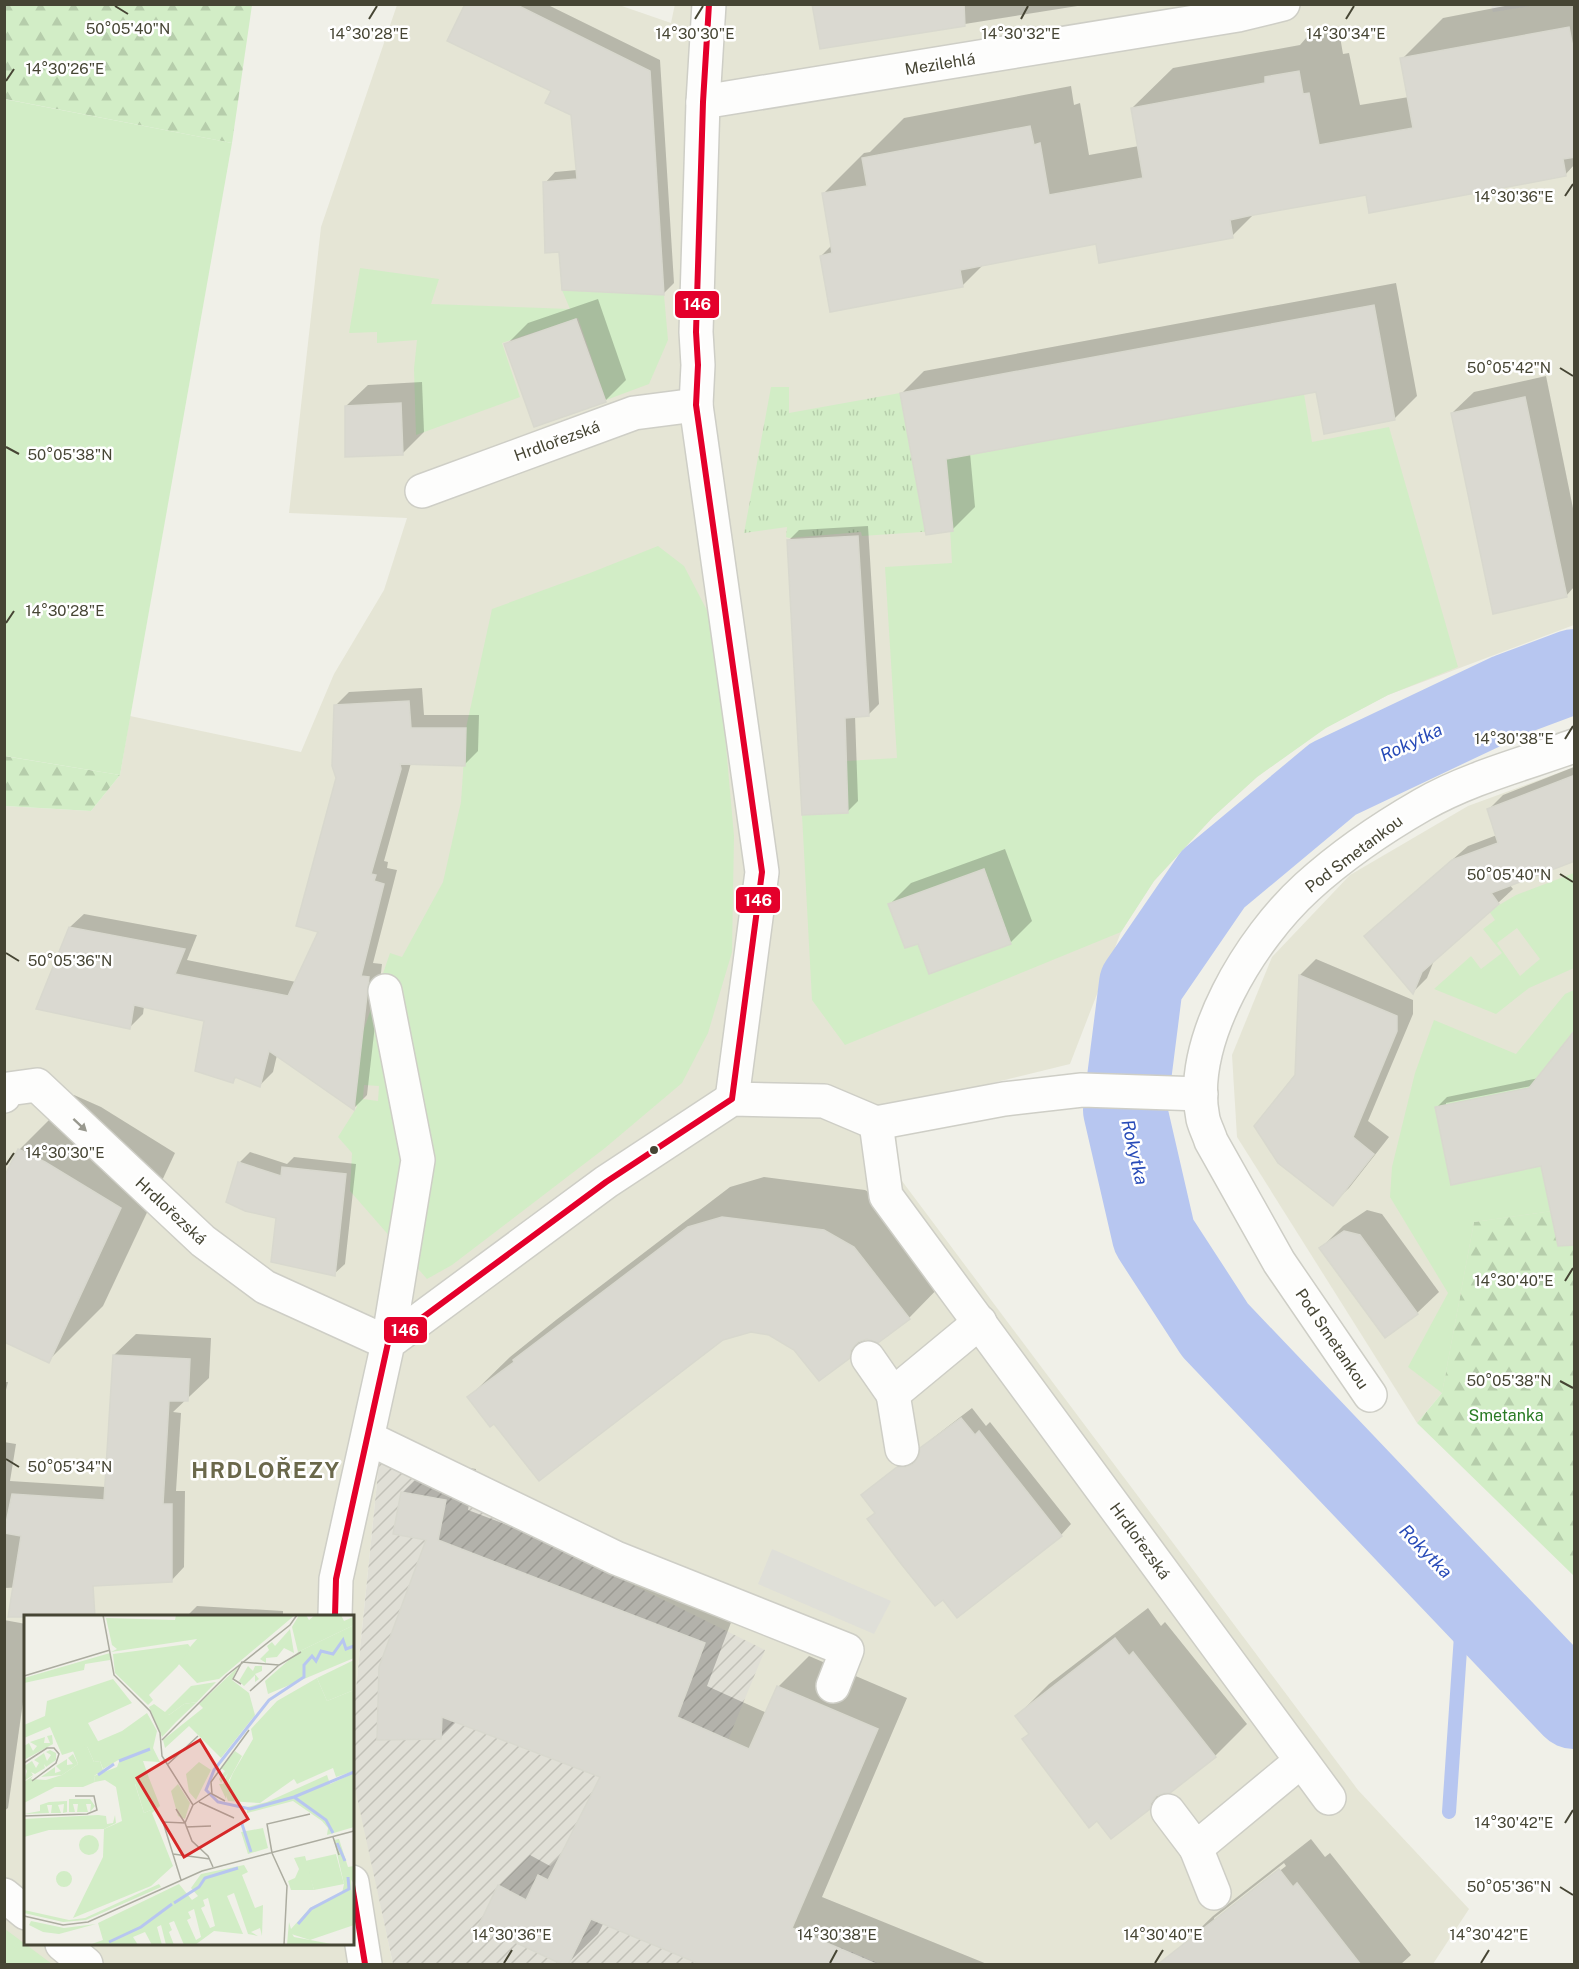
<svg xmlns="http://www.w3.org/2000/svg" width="1579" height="1969" viewBox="0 0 1579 1969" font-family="'Public Sans',sans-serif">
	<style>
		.residential { fill: #e5e5d5 }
		.industrial { fill: url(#industrial-furrows) }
		.grass { fill: url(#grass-tufts) }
		.forest { fill: url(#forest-firs) }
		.green { fill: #d2edc6; fill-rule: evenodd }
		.parking { fill: #dfdfd8 }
		.shadow { fill: #0003; fill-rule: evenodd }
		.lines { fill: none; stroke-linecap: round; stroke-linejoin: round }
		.stream { stroke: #b7c6f0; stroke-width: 14 }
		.river { stroke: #b7c6f0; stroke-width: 84 }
		.building { fill: #dad9d1; stroke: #d8d8ce; stroke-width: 1.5 }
		.minor-casing { stroke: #cecec6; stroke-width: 36 }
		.minor { stroke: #fdfdfc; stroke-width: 33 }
		.bus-1-casing { stroke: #fff; stroke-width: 10 }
		.bus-1 { stroke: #e4002b; stroke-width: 6 }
		.oneway { fill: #98988e }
		.ticks { fill: none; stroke: #464534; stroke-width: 2 }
		.bus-dot { fill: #464534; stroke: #fff; stroke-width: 2 }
		.labels { text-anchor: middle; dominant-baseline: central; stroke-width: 5; stroke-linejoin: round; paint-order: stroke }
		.street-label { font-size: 16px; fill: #464534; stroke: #fff }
		.park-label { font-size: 16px; fill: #297b24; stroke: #fff }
		.water-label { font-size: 18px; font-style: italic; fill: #284bb8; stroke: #fff }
		.district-label { font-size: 22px; font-weight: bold; letter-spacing: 1.5px; fill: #6a684b; stroke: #fff }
		.inset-river { fill: none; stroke: #b7c6f0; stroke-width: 3 }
		.inset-road { fill: none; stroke: #acaca0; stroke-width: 1.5 }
		.view { fill: #d62828; fill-opacity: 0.15; stroke: #d62828; stroke-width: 3 }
		.inset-edge { fill: none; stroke: #464534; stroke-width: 3 }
		.ticks-label { font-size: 15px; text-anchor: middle; fill: #464534; stroke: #fff; stroke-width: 5; stroke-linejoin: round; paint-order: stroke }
		.line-badge { stroke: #fff; stroke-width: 2 }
		.badge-label { font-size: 16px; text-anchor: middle; font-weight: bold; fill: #fff }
	</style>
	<defs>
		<pattern id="industrial-furrows" width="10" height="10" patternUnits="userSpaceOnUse" patternTransform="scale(1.5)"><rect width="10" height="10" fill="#e0dfd6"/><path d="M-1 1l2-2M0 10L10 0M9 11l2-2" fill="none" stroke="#c2c1b8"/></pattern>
		<pattern id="grass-tufts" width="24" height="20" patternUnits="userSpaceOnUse" patternTransform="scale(1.5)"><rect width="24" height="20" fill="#d2edc6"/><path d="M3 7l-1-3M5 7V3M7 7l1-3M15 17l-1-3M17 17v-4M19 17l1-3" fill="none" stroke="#b6cdab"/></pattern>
		<pattern id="forest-firs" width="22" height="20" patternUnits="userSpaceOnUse" patternTransform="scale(1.5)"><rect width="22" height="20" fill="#d2edc6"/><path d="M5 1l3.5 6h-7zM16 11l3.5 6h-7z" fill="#b6cdab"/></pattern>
	</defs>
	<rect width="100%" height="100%" fill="#f0f0e8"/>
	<g class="residential">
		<path d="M675,4L1574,5V625L1388,695L1325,728L1257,777L1213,817L1154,881L1121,932L1070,1064L894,1107L899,1177L1358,1790L1469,1909L1433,1964H881L671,1879L379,1463L353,1718L352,1616H26V1944H352L353,1774L393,1964H5L4,806L91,811L120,775L130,716L301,752L334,674L384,590L407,518L289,513L321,227L397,5H619L671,23Z"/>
		<path d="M1574,767V1208L1442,1393L1417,1423L1237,1137L1232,1055L1272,957L1350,875L1468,806Z"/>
	</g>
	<path class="industrial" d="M379,1463L469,1504L765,1650L671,1878L881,1964H393L352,1774L353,1718Z"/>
	<path class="grass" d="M771,387H789V413L900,393L913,465L921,463L922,470L947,465L951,530L862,536L861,532L789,538L786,537L787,527L744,533Z"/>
	<g class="forest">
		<path d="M4,5H252L232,143L5,99Z"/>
		<path d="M4,756L120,775L91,811L5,806Z"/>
		<path d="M1574,1208V1576L1417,1423L1442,1393L1474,1222Z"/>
	</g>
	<g class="green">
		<path d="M4,99L232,143L120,775L5,756Z"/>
		<path d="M360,268L439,279L431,304L570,309L562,290L664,295L668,340L649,384L606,400L578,318L502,343L520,397L416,435L414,369L417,340L377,343V332L349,333Z"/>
		<path d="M1304,394L1312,442L1389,427L1458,667L1388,695L1326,728L1257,777L1213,817L1154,881L1121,932L845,1045L812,1000L802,815L848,813L846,761L897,758L885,567L952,563L946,458ZM984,870L1011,944L929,974L918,944L905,948L888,904Z"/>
		<path d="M658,546L684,566L713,622L719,668L734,836L732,952L708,1033L682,1083L605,1148L452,1265L427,1279L350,1191L352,1153L338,1137L357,1107L355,1103L363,1032L390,953L402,957L443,882L461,802L466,728L492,609L590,573ZM364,1085L379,1086L378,1101L363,1099Z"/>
		<path d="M1574,873V968L1529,988L1496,1014L1434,989L1471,956L1481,969L1502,953L1483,929L1495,920L1489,911L1516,895ZM1517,928L1540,959L1520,976L1497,943Z"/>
		<path d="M1574,990V1055L1562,1046L1529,1088L1435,1108L1451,1185L1541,1165L1546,1188L1574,1182V1208L1474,1222L1442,1393L1408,1367L1448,1293L1390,1197L1392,1167L1415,1073L1434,1020L1516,1054L1565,994Z"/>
		<path d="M4,1929H5L52,1964H5Z"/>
	</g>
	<g class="parking">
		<path d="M1491,5V4L1536,5L1493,12Z"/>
		<path d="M772,1549L891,1601L874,1634L758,1584Z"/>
	</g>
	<g class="shadow">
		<path d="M467,4H546L660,60L674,283L663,294L561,251L545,183L555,172L577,170L572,114L553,91Z"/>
		<path d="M814,4H1090L821,47Z"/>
		<path d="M1515,4H1574V165L1565,175L1367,193L1255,213L1232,236L1098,243L984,264L962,286L821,256L832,245L823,194L864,153L870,152L904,118L1071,86L1074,105L1080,103L1089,155L1139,146L1132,108L1173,68L1300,45L1307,37L1339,31L1343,54L1349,53L1360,105L1409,97L1402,59L1443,18Z"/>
		<path d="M1396,283L1417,396L1394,419L1317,390L970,453L975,507L952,530L901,394L924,371Z"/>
		<path d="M598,299L626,380L605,401L506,345L528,323Z"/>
		<path d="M1546,376L1574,513V587L1566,596L1452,413L1474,392Z"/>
		<path d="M422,382L424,432L403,453L346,406L368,385Z"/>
		<path d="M868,526L879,704L868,715L855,716L858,801L847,812L788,541L799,530Z"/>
		<path d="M422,688L424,715H479L478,751L464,765L411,763L384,861L388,862L387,868L397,870L373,963L382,964L367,1095L354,1108L277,1055L273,1072L260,1085L237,1076L233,1081L206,1020L144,1006L143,1014L129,1028L70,927L84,914L197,935L187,960L296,982L320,931L338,778L335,706L349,692Z"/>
		<path d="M1574,767V859L1509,884L1513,889L1498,903L1435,958L1427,978L1413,992L1381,922L1468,846L1497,835L1489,809L1503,795Z"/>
		<path d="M1005,849L1032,921L1010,943L919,942L890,904L911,883Z"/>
		<path d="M1316,959L1413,1000V1014L1368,1121L1389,1137L1349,1188L1332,1204L1296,1075L1300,975Z"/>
		<path d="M1539,1078L1542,1164L1436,1108L1447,1097ZM1536,1085L1537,1088L1446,1106V1103Z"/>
		<path d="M74,1095L101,1107L175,1153L103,1306L48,1361L19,1150Z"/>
		<path d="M250,1152L287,1164L294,1157L356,1164L345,1264L334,1274L278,1217L239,1163Z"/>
		<path d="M764,1177L865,1190L895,1207L949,1277L909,1318L867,1338L849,1356L795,1348L770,1333L751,1331L722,1338L495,1421L469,1397L510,1357L556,1320L730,1187Z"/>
		<path d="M1367,1210L1382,1214L1439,1292L1417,1313L1321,1248L1343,1226Z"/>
		<path d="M136,1334L211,1338L209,1378L173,1412L181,1413L176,1491H185L184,1567L171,1581L4,1588V1442L16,1444L10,1481L106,1487L114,1355Z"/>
		<path d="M4,1382H8L4,1398Z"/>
		<path d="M972,1408L986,1426L990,1422L1071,1524L1061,1535L944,1598L869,1519L876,1512L863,1495L909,1457L921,1456L922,1449L933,1438Z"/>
		<path d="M433,1462L476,1469L468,1510L735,1612L707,1686L767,1713L778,1687L809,1656L907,1698L822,1897L987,1964H706L604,1922L598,1934L567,1964L499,1886L530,1855L550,1866L564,1852L603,1776L457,1721L441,1737L428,1539L402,1493Z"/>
		<path d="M197,1606L283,1611V1616H187Z"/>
		<path d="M1148,1608L1161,1626L1165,1622L1247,1724L1215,1756L1170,1791H1166L1149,1808L1030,1733L1017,1716L1049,1684Z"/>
		<path d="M4,1620L26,1624V1681L8,1808L4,1811Z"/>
		<path d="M1311,1839L1325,1857L1330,1853L1411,1955L1401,1964H1194L1181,1947L1213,1916ZM1284,1863L1286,1866L1214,1922V1918Z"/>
	</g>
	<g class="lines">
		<path class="stream" d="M1449,1812L1464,1591"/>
		<path class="river" d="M1574,671L1510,695L1333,779L1213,879L1141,984L1125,1110L1154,1236L1215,1330L1574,1707"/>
	</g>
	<g class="building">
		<path d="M465,4H515L650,71L664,295L562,290L559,252L545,253L543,182L577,179L571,115L545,103L551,91L447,41Z"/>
		<path d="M812,4H964L965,26L820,49Z"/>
		<path d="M1569,27L1575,58V157L1563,159L1566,176L1369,213L1366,195L1248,216L1230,220L1233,238L1099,263L1096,244L960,270L963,287L830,312L820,256L832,253L822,193L867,186L862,158L1030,126L1034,145L1040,143L1049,195L1143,178L1131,108L1265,83V77L1299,71L1303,94L1309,93L1319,145L1413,128L1400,58Z"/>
		<path d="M1374,305L1395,420L1324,434L1316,392L946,459L953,531L926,535L900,393Z"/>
		<path d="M576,319L606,402L534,427L504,344Z"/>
		<path d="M1525,397L1567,597L1493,614L1451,413Z"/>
		<path d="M401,403L403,455L345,457V406Z"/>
		<path d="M858,536L869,716L845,718L848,813L802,815L787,540Z"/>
		<path d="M409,701L411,728H466L465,766L400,764L401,769L371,874L376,875L374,881L384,884L361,976L369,977L354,1110L269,1051L260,1087L235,1077L233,1083L195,1071L204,1021L134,1005L130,1029L36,1009L69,927L185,949L175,974L288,996L318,932L296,926L336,778L332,766L334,705Z"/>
		<path d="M1575,775V861L1491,893L1499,904L1422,972L1413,994L1364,936L1452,860L1498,843L1487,809Z"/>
		<path d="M984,869L1011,944L929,974L918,944L905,948L888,904Z"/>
		<path d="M1299,975L1397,1016V1031L1353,1137L1374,1154L1333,1206L1278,1163L1254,1126L1295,1075Z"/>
		<path d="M1575,1030V1245L1558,1246L1541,1166L1451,1185L1435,1107L1529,1088Z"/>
		<path d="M18,1149L45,1162L121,1208L49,1363L4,1342V1177Z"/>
		<path d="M238,1162L281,1176L282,1167L346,1174L335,1276L271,1262L276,1218L245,1211L226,1202Z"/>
		<path d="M722,1217L824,1230L854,1247L910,1319L878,1343L867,1339L858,1342L851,1350L850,1358L819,1381L794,1350L769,1335L751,1332L723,1340L539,1481L494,1424L490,1427L467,1397L514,1362L513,1360L688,1227Z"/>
		<path d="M1344,1231L1360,1235L1418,1314L1385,1338L1319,1248Z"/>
		<path d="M113,1355L190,1359L188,1401H169L163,1504H172V1582L93,1586L95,1617H8L21,1536L4,1533L12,1494L104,1500Z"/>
		<path d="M961,1418L975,1435L979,1431L1062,1536L957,1618L943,1600L935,1606L902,1565L867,1519L875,1513L861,1495L897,1467H906L913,1464L919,1456L920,1448Z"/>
		<path d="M401,1492L446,1500L438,1540L705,1643L677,1717L749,1749L777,1686L878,1729L792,1928L878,1965H702L591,1919L568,1965H563L479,1925L498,1885L526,1900L538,1875L548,1880L600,1777L442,1717L441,1739L377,1740L379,1667L426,1540L393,1534Z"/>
		<path d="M1115,1638L1129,1656L1133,1652L1216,1757L1170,1793H1165L1156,1796L1151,1803L1150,1809L1111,1839L1097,1821L1089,1828L1022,1739L1029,1734L1015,1716Z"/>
		<path d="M1279,1869L1293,1887L1297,1883L1361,1965H1157Z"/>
	</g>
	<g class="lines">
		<g class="minor-casing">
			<g id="minor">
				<path d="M709,4L703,102L696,332L698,365L696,405L762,872L732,1099"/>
				<path d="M703,102L1238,15L1283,4"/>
				<path d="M422,491L634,413L696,405"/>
				<path d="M4,1096L8,1089L37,1085L203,1241L265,1287L388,1343L418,1160L385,991"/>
				<path d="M876,1123L886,1196L1329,1798"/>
				<path d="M876,1123L1004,1099L1082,1090L1201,1094"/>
				<path d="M868,1358L893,1394"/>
				<path d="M1370,1395L1279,1262L1211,1141C1209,1134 1205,1127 1203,1119C1187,1041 1251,938 1307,887C1341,856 1382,828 1422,805C1469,778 1524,764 1574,746"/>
				<path d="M368,1438L616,1558L847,1650L833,1686"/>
				<path d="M902,1449L893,1394L980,1322"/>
				<path d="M335,1616L336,1579L388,1343L606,1182L732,1099L824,1101L876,1123"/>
				<path d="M1168,1811L1196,1848L1301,1761"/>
				<path d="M1196,1848L1214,1893"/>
				<path d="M352,1882L365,1964"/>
				<path d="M4,1895L26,1913"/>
				<path d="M62,1944L86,1964"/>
			</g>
		</g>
		<use href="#minor" class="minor"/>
		<g class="bus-1-casing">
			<g id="bus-1">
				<path d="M335,1616L336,1579L388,1343L606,1182L732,1099L762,872L696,405L698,365L696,332L703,102L709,4"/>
				<path d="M352,1885L365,1964"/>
			</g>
		</g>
		<use href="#bus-1" class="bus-1"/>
	</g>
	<defs><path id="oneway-solid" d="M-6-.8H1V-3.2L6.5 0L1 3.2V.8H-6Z" transform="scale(1.5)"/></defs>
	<use class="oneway" href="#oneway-solid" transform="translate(80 1125) rotate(43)"/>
	<path class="ticks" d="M115,6L128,14M369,19L377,6M695,19L703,6M1021,19L1028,6M1346,19L1354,6M6,81L14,69M1565,196L1573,184M1560,368L1573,376M6,447L19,454M6,623L14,611M1565,739L1573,726M1560,874L1573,882M6,953L19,961M6,1165L14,1153M1565,1281L1573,1268M1560,1381L1573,1388M6,1459L19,1467M1565,1823L1573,1810M1560,1887L1573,1895M504,1963L512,1950M830,1963L837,1950M1155,1963L1163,1950M1481,1963L1489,1950"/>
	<circle class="bus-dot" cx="654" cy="1150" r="5"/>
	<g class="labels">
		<g class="street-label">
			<text transform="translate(940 64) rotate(-9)">Mezilehlá</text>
			<text transform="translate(557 441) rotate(-20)">Hrdlořezská</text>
			<text transform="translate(1354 854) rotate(-37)">Pod Smetankou</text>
			<text transform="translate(171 1211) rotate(43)">Hrdlořezská</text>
			<text transform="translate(1332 1339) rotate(56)">Pod Smetankou</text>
			<text transform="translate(1140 1541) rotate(54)">Hrdlořezská</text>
		</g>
		<g class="park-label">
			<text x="1506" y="1415">Smetanka</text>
		</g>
		<g class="water-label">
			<text transform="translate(1411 742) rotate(-25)">Rokytka</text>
			<text transform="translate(1135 1152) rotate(77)">Rokytka</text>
			<text transform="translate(1426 1551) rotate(46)">Rokytka</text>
		</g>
		<g class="district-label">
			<text x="266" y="1470">HRDLOŘEZY</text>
		</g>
	</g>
	<g transform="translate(24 1615)">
		<rect width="330" height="330" fill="#f0f0e8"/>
		<path d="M330,10V43L244,79L241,66L274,37ZM86,38V45L61,49L60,55L0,68V63ZM89,64L108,88L64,108L75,128L38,140L26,112L0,123V110L21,101L23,86ZM28,120L29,129L0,145V131L5,128L9,136L13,131L6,127L21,122L20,128H26L23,121ZM26,135L32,138V145L22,152L20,149L21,153L11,159L7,157L9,160L0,166L3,156L0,151L8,146L12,153L15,148L10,145L20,138L23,146L27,140L22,137ZM49,139L54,149L38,160L17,162L31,152V158L37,156L32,151L43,144V150L49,149L44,143ZM330,158V212L303,220L304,213L298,206L269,186L223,198V192L243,187L303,160L306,169ZM45,184H66L71,191L66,197L67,189H62L64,197H53L54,189H49L51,197H45ZM25,187L43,186V197L39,198L40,189L34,190L37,198H27L28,190H23L25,198L0,199L16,196V190ZM74,200L82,201L83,209L89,208L91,200L92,208L80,214L25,215L0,222V204ZM239,213L244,233L224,239L217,217ZM315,224L324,252L330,251V269L326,263L320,269L310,225ZM220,250L224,257L218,260L231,293L239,290L238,321L236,313L227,317L234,321L224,319L210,278L203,281L219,319L190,316L171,330H160L150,306L145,308L148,315L145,317L150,330H142L137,310L133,312L138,330H128L121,317L109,322L114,330H65L79,325L74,308L155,269L168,285L174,281L167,273L177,259ZM184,283L191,311L186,313L177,293L181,291L179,285ZM170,294L177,322L172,325L163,305L167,303L164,297ZM135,269L137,272L62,305L39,307L0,298V295L45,305L61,303ZM7,306L40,313L72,309L35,319L19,317L5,310Z" fill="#d2edc6" fill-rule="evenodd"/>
		<path d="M152,0H271L195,64L178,67L173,68L153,47L173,24L87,37L93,34L88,30L82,3L151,5ZM275,0H282L285,5L291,0H317L320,6L329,2L330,10L274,37L268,12ZM214,52L208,65L225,78L231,100L197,143L165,111L141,133L139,125L179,93L175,89ZM293,63L303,86L330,75V156L312,162L309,153L273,169L270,164L236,188L204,186L201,177L209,158L229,124L227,114L253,86ZM173,87L152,107L138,122L125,92L130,89L145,100L160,89ZM123,98L133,116L129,133L136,147L119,146L125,163L111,169L120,198L136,191L128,198L149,251L127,271L49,303L79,242L80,214L98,206L92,172L81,165L71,167L70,161L93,152L96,144L79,154L76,146L70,147L63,131L98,116ZM312,239L320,269L290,275L281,246ZM327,263L330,310L286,325L264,318L265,307L267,314L286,293L318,278L321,265Z" fill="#d2edc6"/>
		<path d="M266,14L270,38L260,33L253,42L242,43V48L236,44L245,35L243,31L248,27L251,31ZM164,29L167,33L153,52L125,80L129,85L124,90L91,58L89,39ZM330,45V75L303,86L293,63ZM224,51L229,56L231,51H238V56L231,59L235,64L231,67V60L220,71L215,66ZM192,67L173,87L160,89L145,100L140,98L167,71ZM63,131L70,147L76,146L79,155L70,161L71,167L59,172H31L0,188V167L9,161L7,164L22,165L38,160L54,149L49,136ZM211,136L218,141L205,165L202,184L195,169H199L204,158L197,168L195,164L201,156L197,153ZM175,147L187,155L172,185L165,177L162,159ZM125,163L136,191L120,198L111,168ZM154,169L166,188L161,204L154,201L147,176ZM55 230a10 10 0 1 1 20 0a10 10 0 1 1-20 0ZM281,241L290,275H267L264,266L271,263L275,254L270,243ZM32 264a8 8 0 1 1 16 0a8 8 0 1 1-16 0ZM105,296L112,312L83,326L75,309ZM267,317L270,322L313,330H263L264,318Z" fill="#d2edc6"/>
		<path class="inset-river" d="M330,31L322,34L319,25L309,39L297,36L292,46L288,41L280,50V62L245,85L190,155L182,175L194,187L226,194L270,182L330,157M95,146L126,134M74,160L90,149M270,182L302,205L309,218M218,209L227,237M313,228L321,246M150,288L175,272L181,263L214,253M274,309L287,294L325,274L324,262M85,327L117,312L148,289"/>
		<path class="inset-road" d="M79,0L90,60L126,96L136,118L138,141L169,190M0,61L86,35M217,69L209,64L218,47L255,50M226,76L255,50L277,37M138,125L203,60L266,10L273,0M0,148L23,133H30L35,139L32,148L8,166M143,150L174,121M187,178L169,190L161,208L168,226L184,241L189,252M201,186L188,179L187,167L225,115M175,187L210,203M152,194L161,208L139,207L157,265M0,201L63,199L73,195L70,181H51M162,212L187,211M309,222L315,240M248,238L243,209L286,199M248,238L263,271L260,330M149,239L186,244M0,301L39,310L64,307L178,256L330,216"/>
		<path class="view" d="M176,125L224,204L160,242L113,163Z"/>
		<rect width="330" height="330" class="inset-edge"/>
	</g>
	<g class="ticks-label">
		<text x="128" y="34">50°05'40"N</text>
		<text x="369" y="39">14°30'28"E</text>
		<text x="695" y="39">14°30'30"E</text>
		<text x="1021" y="39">14°30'32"E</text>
		<text x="1346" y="39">14°30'34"E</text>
		<text x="65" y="74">14°30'26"E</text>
		<text x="1514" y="202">14°30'36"E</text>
		<text x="1509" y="373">50°05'42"N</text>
		<text x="70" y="460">50°05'38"N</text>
		<text x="65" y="616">14°30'28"E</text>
		<text x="1514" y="744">14°30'38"E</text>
		<text x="1509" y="880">50°05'40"N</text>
		<text x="70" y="966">50°05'36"N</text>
		<text x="65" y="1158">14°30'30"E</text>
		<text x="1514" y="1286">14°30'40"E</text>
		<text x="1509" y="1386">50°05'38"N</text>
		<text x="70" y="1472">50°05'34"N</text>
		<text x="1514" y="1828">14°30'42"E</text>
		<text x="1509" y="1892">50°05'36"N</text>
		<text x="512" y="1940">14°30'36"E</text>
		<text x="837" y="1940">14°30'38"E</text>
		<text x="1163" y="1940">14°30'40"E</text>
		<text x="1489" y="1940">14°30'42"E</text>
	</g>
	<g class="line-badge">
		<rect x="674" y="290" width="46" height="29" rx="6" fill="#e4002b"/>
		<rect x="735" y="886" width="46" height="28" rx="6" fill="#e4002b"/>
		<rect x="383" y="1316" width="45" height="28" rx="6" fill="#e4002b"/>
	</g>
	<g class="badge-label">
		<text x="697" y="310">146</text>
		<text x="758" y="906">146</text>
		<text x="405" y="1336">146</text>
	</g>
	<rect width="1579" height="1969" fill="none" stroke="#464534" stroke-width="12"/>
</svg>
